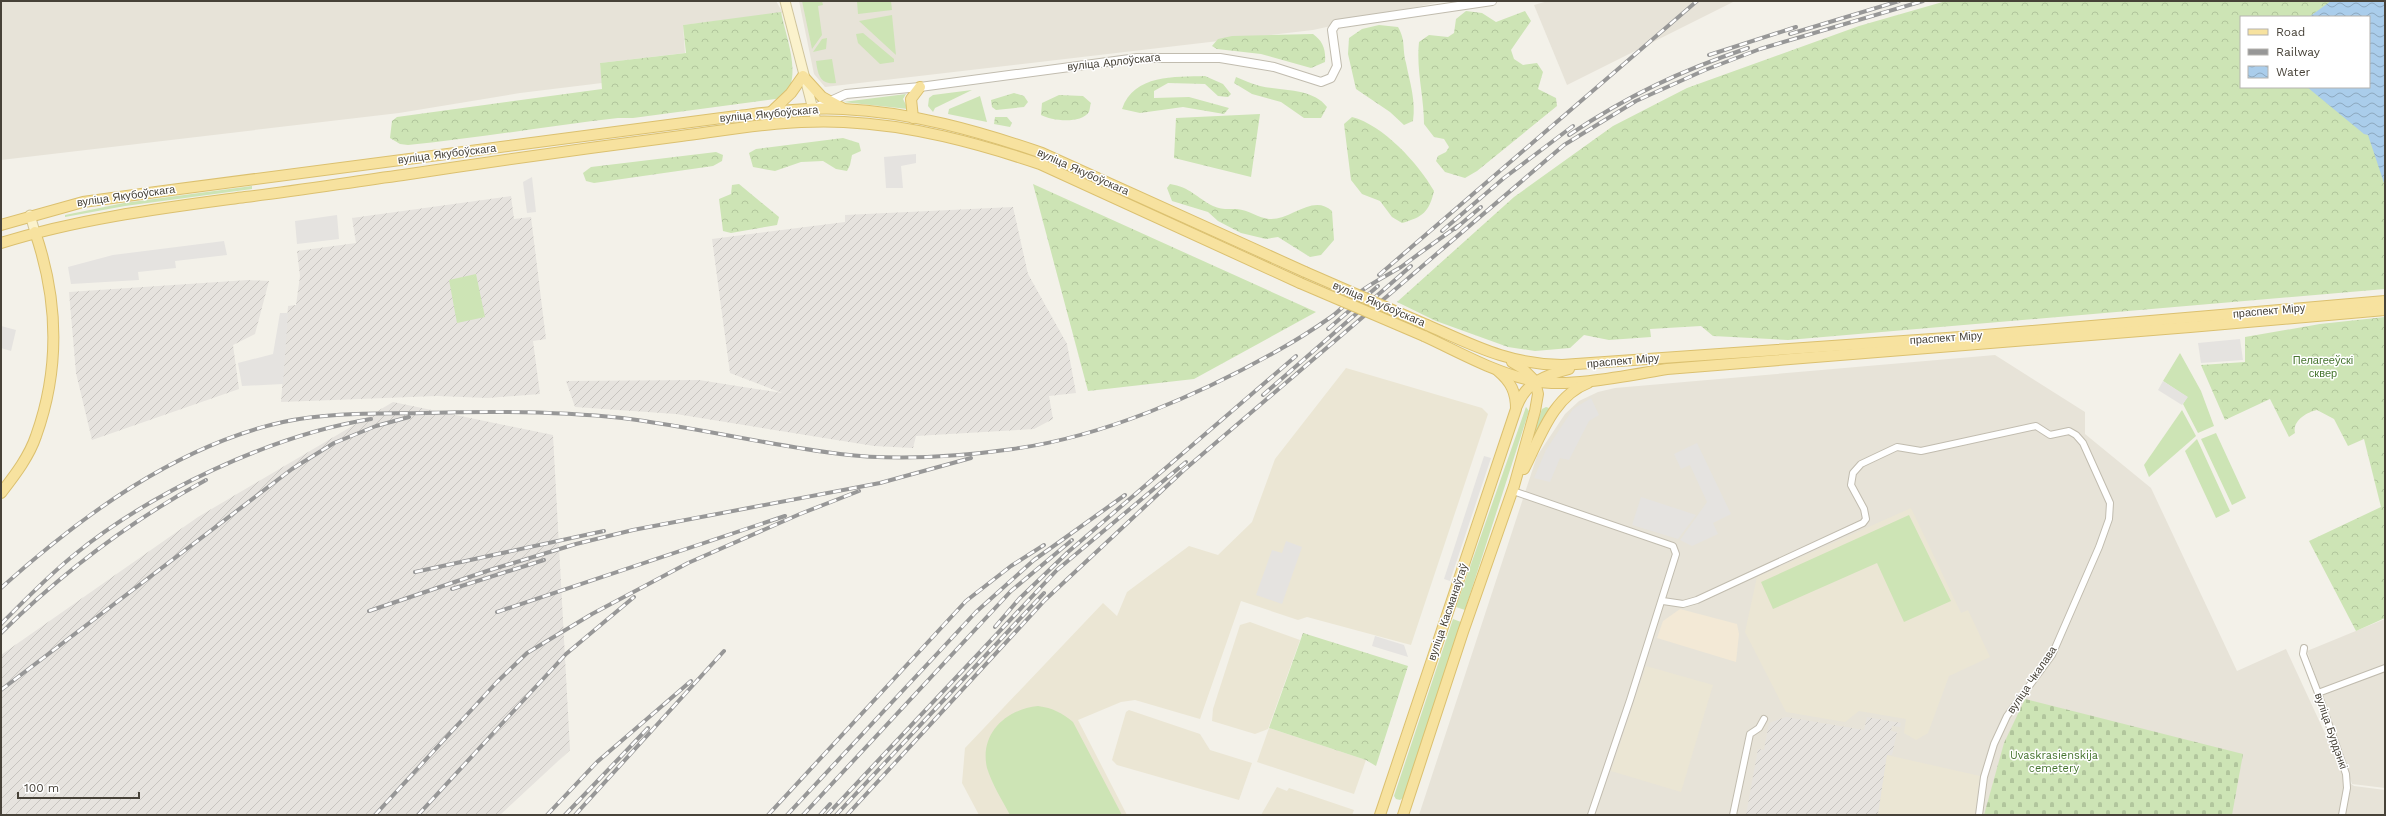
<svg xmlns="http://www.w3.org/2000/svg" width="2386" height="816" viewBox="0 0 2386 816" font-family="'Work Sans',sans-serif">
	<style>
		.residential { fill: #e7e3d8 }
		.commercial { fill: #f3e9d6 }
		.industrial { fill: url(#industrial-furrows) }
		.education { fill: #ebe6d4 }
		.grass { fill: #cde4b5 }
		.forest { fill: url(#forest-crowns); fill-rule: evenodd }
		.cemetery { fill: url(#cemetery-stones) }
		.parking { fill: #e5e3e0 }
		.water { fill: url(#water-waves) }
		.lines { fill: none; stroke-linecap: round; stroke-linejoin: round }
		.minor-casing { stroke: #c1bcaf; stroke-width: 8 }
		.tertiary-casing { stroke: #c1bcaf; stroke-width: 10 }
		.secondary-casing { stroke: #d0c59c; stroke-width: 11 }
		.primary-casing { stroke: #dbc06f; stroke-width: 12 }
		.minor { stroke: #fff; stroke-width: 6 }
		.tertiary { stroke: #fff; stroke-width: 8 }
		.secondary { stroke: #fbf2cc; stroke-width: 9 }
		.primary { stroke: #f7e29f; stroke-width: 10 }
		.rail-casing { stroke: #979797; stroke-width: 4 }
		.rail { stroke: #fff; stroke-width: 2.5; stroke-dasharray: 8; stroke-linecap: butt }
		.primary-bridge-casing { stroke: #dbc06f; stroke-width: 12; stroke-linecap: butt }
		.primary-bridge { stroke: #f7e29f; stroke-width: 10 }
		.labels { text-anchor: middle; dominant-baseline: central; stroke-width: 3; stroke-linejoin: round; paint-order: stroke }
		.street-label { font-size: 11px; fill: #474238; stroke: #fff }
		.park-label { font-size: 11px; fill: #46742f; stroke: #fff }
	</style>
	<defs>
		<pattern id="industrial-furrows" width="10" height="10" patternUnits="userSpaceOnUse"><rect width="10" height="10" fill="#e6e3de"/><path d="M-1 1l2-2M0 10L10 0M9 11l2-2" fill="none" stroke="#c7c4bf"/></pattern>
		<pattern id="forest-crowns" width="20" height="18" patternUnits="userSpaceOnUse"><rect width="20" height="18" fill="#cde4b5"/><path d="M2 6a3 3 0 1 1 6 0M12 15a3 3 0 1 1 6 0" fill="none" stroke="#b1c59c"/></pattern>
		<pattern id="cemetery-stones" width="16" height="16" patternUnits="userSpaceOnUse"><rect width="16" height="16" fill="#cde4b5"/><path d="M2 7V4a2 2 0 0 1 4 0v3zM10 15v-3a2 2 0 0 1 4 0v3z" fill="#b1c59c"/></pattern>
		<pattern id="water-waves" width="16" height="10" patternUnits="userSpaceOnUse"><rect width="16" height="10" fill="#aacdeb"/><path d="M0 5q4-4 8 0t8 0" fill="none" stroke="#8ca8bf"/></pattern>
	</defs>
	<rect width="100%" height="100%" fill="#f3f1e9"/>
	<g class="residential">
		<path d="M1,1H776L783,13L683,25L685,53L600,63L602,83L520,93L399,113L1,160Z"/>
		<path d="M799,1H1444L1313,30L825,87L814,74Z"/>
		<path d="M1548,1H1735L1567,85L1534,5Z"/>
		<path d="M1995,355L2085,412V434L2151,488L2237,671L2286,649L2347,781L2354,786L2385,790V815H1419L1537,456L1565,414L1579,401L1598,392L1615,388Z"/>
		<path d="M2385,619V788L2352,784L2307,651Z"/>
	</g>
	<path class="commercial" d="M1680,609L1737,624L1739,634L1736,662L1657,638L1663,621Z"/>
	<g class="industrial">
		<path d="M511,196L514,219L531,217L546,339L533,341L540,394L488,398L437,396L281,402L288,306L296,305L300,276L297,251L356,243L352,218Z"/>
		<path d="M1013,207L1028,274L1067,344L1076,393L1049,396L1053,419L1034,429L916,436L913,448L874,446L676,414L575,407L566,381L699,380L782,393L730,373L712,239L845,222V215Z"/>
		<path d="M248,280L269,281L255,334L233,345L239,389L92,440L76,373L69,292Z"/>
		<path d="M393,402L553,435L570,750L500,815H1V655L198,517Z"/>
		<path d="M1786,717L1864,730L1867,717L1901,723L1900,727L1892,726L1891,731L1897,732L1892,755H1887L1878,815H1746L1758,749L1764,750L1769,723Z"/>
	</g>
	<g class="education">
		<path d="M1346,368L1482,408L1488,414L1411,645L1307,617L1298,620L1241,601L1200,719L1135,700L1121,702L1078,720L1127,815H979L962,783L965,748L1103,603L1117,616L1127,592L1189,546L1218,555L1252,522L1275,459Z"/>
		<path d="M1911,508L1961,613L1968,610L1990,657L1949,676L1928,733L1916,740L1904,733L1906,719L1859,711L1845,722L1786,712L1745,632L1757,577Z"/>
		<path d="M1250,622L1300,640L1268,729L1255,734L1212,721L1213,709L1240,625Z"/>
		<path d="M1646,666L1713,685L1681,792L1611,771Z"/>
		<path d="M1129,710L1200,734L1210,750L1252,763L1239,800L1117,765L1112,760L1126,712Z"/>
		<path d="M1269,728L1366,760L1354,794L1257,762Z"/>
		<path d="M1887,755L1980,776L1975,815H1878Z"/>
		<path d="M1277,787L1287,791L1289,788L1354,810L1352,815H1261Z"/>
	</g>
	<g class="grass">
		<path d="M802,1H822L823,5L818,6L822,35L812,49Z"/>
		<path d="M857,1H891L892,10L858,14Z"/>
		<path d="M892,15L896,55L859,21Z"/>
		<path d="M863,33L894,59V62L880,64L858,43L856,34Z"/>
		<path d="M827,38L826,49L813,52L822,39Z"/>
		<path d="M832,59L836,83C820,85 818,75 816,61Z"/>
		<path d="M972,90L935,108L933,112L928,106L929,98L933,95Z"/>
		<path d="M906,94L903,99L908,109L843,102Z"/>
		<path d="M980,96L987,122L948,114L949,109Z"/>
		<path d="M252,186V189L125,206L65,217V215L124,203Z"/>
		<path d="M476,274L485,317L457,323L449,280Z"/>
		<path d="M2180,353L2201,391L2214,426L2198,433L2183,404L2187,397L2163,381Z"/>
		<path d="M1526,407L1529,411L1465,610L1456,607Z"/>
		<path d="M1546,407L1549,408L1547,413L1529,445L1542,409Z"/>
		<path d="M2182,410L2196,436L2149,477L2144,465Z"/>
		<path d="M2216,433L2246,498L2232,505L2201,439Z"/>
		<path d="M2197,439L2230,511L2216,518L2185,451Z"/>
		<path d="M1909,515L1951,601L1904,622L1877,563L1773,609L1761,582Z"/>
		<path d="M1453,619L1461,622L1403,798L1400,800L1396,799L1394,796Z"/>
		<path d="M1038,706C1053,708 1062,713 1073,722L1122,815H1010C1002,800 992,784 987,768C979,733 1007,709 1038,706Z"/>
	</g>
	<g class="forest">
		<path d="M1946,1H2385V289L1788,340L1713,336L1701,326L1650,329L1651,337L1609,340L1584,335L1570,348L1535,351L1508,347L1436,321L1397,302L1514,197L1613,126L1687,88L1859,26ZM2241,17H2369V87H2241Z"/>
		<path d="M1466,11L1482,13L1496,22L1525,11L1531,21L1511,50L1514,59L1523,65L1537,63L1543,72L1538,89L1556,98L1557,106L1477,171L1465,178L1445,172L1436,161L1438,156L1446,152L1449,147L1444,139L1434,137L1424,124C1424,96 1416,70 1419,42L1429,35L1448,37L1454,33L1456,19Z"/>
		<path d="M781,12C786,38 803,77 783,98L633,118H618C548,126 479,138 408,145L400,144L390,138L392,121L397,117L602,89L600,63L686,53L683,25Z"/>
		<path d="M1379,25L1398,27C1406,41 1402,48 1406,63C1410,83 1416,101 1413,121L1404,125L1390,112L1356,89L1348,54L1349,38L1362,29Z"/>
		<path d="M1313,34C1323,41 1326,50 1325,62L1311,68L1261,54L1217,49L1212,46L1218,39L1232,36Z"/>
		<path d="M1205,76L1223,84L1231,94L1228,97L1218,96L1205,84L1168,83L1154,91V98L1189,97L1229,108L1224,114L1183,107L1140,113L1122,109C1134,74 1175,77 1205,76Z"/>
		<path d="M1236,77C1244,80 1252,84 1260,86C1282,91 1313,88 1327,107L1321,118H1304L1281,102L1252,94L1234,83Z"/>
		<path d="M1014,93L1024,96L1028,102L1024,107L996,110L992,107L991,100Z"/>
		<path d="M1059,95L1083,96L1091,103C1090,105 1090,109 1089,112C1081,124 1052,121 1041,115L1042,103Z"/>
		<path d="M1260,114L1251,177L1174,158L1176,118Z"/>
		<path d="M995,117H1007L1012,123L1010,127L994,124Z"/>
		<path d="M1352,117C1383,125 1418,163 1434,191C1429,212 1423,217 1402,223L1392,217L1380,201L1362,194L1351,180L1344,124Z"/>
		<path d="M843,138L859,143L861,151L852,155L850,165L847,171L836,169L823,161L801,162L775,171L753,167L749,153L756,149Z"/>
		<path d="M716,152L723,155L722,161L713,166L594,183L586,181L583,173L591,167Z"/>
		<path d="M739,184L779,217L777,225L731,233L723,231L719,199L731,194L732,185Z"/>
		<path d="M1033,184L1316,312L1194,379L1088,391Z"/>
		<path d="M1170,184C1190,187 1197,198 1213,206C1221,210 1229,209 1237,209C1248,210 1259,218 1269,219C1290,221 1313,193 1332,211L1334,240L1321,255L1310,257L1278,237L1266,239L1241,233L1218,221L1208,212L1172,201L1167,188Z"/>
		<path d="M2385,317V618L2356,631L2309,541L2381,507L2364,439L2348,446L2334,419L2317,410C2307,412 2292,421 2295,433L2289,437L2270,399L2225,420L2201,365L2245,362V337L2320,324Z"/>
		<path d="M1303,633L1408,666L1376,766L1366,760L1269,728Z"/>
	</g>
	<path class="cemetery" d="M2025,699L2243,754L2232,815H1984L2004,743Z"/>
	<g class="parking">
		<path d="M916,154V163L901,166L903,188H886L884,157Z"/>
		<path d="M532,177L536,212L527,213L523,182Z"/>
		<path d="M337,215L339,239L297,244L295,221Z"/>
		<path d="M224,241L227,255L175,261L176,268L138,272L139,280L71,284L68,267L113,255Z"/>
		<path d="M280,313H288L283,384L242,386L238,363L273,354Z"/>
		<path d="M1,326L16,330L11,351L1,348Z"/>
		<path d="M2240,339L2243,360L2201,363L2198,343Z"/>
		<path d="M2163,381L2188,397L2182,405L2158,390Z"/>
		<path d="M1591,398L1599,415L1589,421L1569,460L1560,458L1550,482L1534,478L1546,450L1573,409Z"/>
		<path d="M1697,443L1731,514L1713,523L1718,534L1692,546L1680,540L1707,502L1690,465L1681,469L1674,454Z"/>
		<path d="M1484,456L1491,458L1450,581L1444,579Z"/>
		<path d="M1641,497L1696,515L1678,539L1632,525Z"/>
		<path d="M1286,541L1302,547L1282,604L1256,595L1272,550L1282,553Z"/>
		<path d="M1375,636L1404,645L1408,657L1372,646Z"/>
	</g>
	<path class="water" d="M2331,1H2385V186L2368,135L2364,134L2307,87H2369V17H2309Z"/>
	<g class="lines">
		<g class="minor-casing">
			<g id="minor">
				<path d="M1513,491L1673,546L1676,554L1630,700L1591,815"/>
				<path d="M1663,601L1683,604L1697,600L1863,523L1866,519L1864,509L1851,485L1853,473L1861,464L1897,447L1921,451L2036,426L2050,435L2069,431L2076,435L2083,443L2110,503L2109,519L2099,547L2052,655L2007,716L1994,744L1984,777L1979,815"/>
				<path d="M2304,648L2303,654L2318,693L2346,774L2347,788L2342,815"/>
				<path d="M2318,693L2385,668"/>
				<path d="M1733,815L1750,734L1759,728L1764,719"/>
			</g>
		</g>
		<g class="tertiary-casing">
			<path id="tertiary" d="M813,109L846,94L920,87L1137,58H1220L1274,67L1321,82L1331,78L1337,66L1332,30L1336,24L1492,1"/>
		</g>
		<g class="secondary-casing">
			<g id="secondary">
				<path d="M785,1L816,121"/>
				<path d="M30,215L35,232"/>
			</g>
		</g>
		<g class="primary-casing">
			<g id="primary">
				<path d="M771,112L791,93L803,76L822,97L842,108"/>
				<path d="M913,118L911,99L920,87"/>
				<path d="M1,225L83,202L156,192L737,116C772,112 808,107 843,109C911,112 978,131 1042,153L1305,272"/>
				<path d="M1,243C81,218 163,208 245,197C298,191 350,182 403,175C495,161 588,148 681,136C734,129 790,119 844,122C911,125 977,143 1040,164L1300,283"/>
				<path d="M1427,325C1475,346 1508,364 1562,365L1961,337L2385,301"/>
				<path d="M1424,336C1459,352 1495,373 1534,381C1570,388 1630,375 1667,369L2190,327L2385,310"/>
				<path d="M1517,406C1526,382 1546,375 1569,369"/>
				<path d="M1524,469C1540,438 1553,396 1588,383"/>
				<path d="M1,493C14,476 29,457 36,436C60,369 58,299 35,232"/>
				<path d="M1380,815L1516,409C1516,392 1511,382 1498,371"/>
				<path d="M1403,815L1463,632L1514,486L1535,411L1538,394L1535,381L1522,368L1512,362"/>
			</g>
		</g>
		<use href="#minor" class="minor"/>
		<use href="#tertiary" class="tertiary"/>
		<use href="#secondary" class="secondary"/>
		<use href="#primary" class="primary"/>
		<g class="rail-casing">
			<g id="rail">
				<path d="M1790,34L1899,1"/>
				<path d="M1709,55L1796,27"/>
				<path d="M1569,135C1629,95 1680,71 1748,48"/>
				<path d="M1455,229L1481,207"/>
				<path d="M1442,231L1504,178L1573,126"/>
				<path d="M1379,275L1697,1"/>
				<path d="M1328,329L1378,286"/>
				<path d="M1263,395L1411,266"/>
				<path d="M415,572L604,531"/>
				<path d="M1,588C81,516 176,446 283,422C330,412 378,414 425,413C490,411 556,411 622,418C695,427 767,445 840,454C896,461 956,457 1013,449C1102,437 1199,395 1277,351C1295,341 1314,329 1331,317C1341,310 1350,299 1360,292C1373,282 1388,275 1401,267C1420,253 1439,239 1458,226"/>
				<path d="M452,589L544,560"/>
				<path d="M369,611L490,570L576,544L633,530L880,483L971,458"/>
				<path d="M497,612L785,516"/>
				<path d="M1,624C24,601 48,576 74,555C151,492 272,435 371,419"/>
				<path d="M995,627L1019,599L1068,552L1296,356"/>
				<path d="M1,633C62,573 130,521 206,480"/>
				<path d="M1,690L292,469L334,443L376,426L409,417"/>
				<path d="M375,815L497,682L527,653L592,614L688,563L800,514L859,491"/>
				<path d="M418,815L566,654L634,597"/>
				<path d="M547,815L597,762L691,681"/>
				<path d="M565,815L648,728"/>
				<path d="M575,815L724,651"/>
				<path d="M768,815L966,601L1011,566L1044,545"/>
				<path d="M787,815L976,612L1034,560L1125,495"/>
				<path d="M803,815L1011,591L1072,540"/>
				<path d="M820,815L830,804"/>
				<path d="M827,815L1057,570L1186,462"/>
				<path d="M836,815L1044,593"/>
				<path d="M847,815L1045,600L1184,470L1564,145L1636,101L1705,70L1760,49L1923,1"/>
			</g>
		</g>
		<use href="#rail" class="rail"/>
		<g class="primary-bridge-casing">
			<g id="primary-bridge">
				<path d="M1305,272L1427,325"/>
				<path d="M1300,283L1424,336"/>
			</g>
		</g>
		<use href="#primary-bridge" class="primary-bridge"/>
	</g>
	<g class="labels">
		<g class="street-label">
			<text transform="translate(1114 62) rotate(-6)">вуліца Арлоўскага</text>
			<text transform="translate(769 114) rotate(-5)">вуліца Якубоўскага</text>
			<text transform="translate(447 154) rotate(-7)">вуліца Якубоўскага</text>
			<text transform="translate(1083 172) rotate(24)">вуліца Якубоўскага</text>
			<text transform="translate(126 196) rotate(-8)">вуліца Якубоўскага</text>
			<text transform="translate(1379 304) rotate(23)">вуліца Якубоўскага</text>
			<text transform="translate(2269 311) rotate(-5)">праспект Міру</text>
			<text transform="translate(1946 338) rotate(-4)">праспект Міру</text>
			<text transform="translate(1623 361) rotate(-5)">праспект Міру</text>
			<text transform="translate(1448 612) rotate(-71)">вуліца Касманаўтаў</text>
			<text transform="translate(2032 680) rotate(-56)">вуліца Чкалава</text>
			<text transform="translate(2331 731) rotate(71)">вуліца Бурдэнкі</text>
		</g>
		<g class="park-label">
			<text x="2323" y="360">Пелагееўскі<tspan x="2323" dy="13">сквер</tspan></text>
			<text x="2054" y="755">Uvaskrasienskija<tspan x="2054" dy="13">cemetery</tspan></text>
		</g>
	</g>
	<rect width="2386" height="816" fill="none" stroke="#474238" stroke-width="4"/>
	<rect x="2240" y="16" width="130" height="72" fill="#ffffff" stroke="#b5b3af"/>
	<rect x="2248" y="29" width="20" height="6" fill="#f7e29f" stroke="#b5b3af"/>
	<text x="2276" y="36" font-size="12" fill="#474238">Road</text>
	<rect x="2248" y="49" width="20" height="6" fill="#979797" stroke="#b5b3af"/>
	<text x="2276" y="56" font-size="12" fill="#474238">Railway</text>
	<rect x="2248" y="66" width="20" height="12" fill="url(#water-waves)" stroke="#b5b3af"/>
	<text x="2276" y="76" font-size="12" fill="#474238">Water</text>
	<path d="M18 792v6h121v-6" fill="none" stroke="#474238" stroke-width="2"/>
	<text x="24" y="792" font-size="12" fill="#474238" stroke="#ffffff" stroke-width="3" paint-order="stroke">100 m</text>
</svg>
